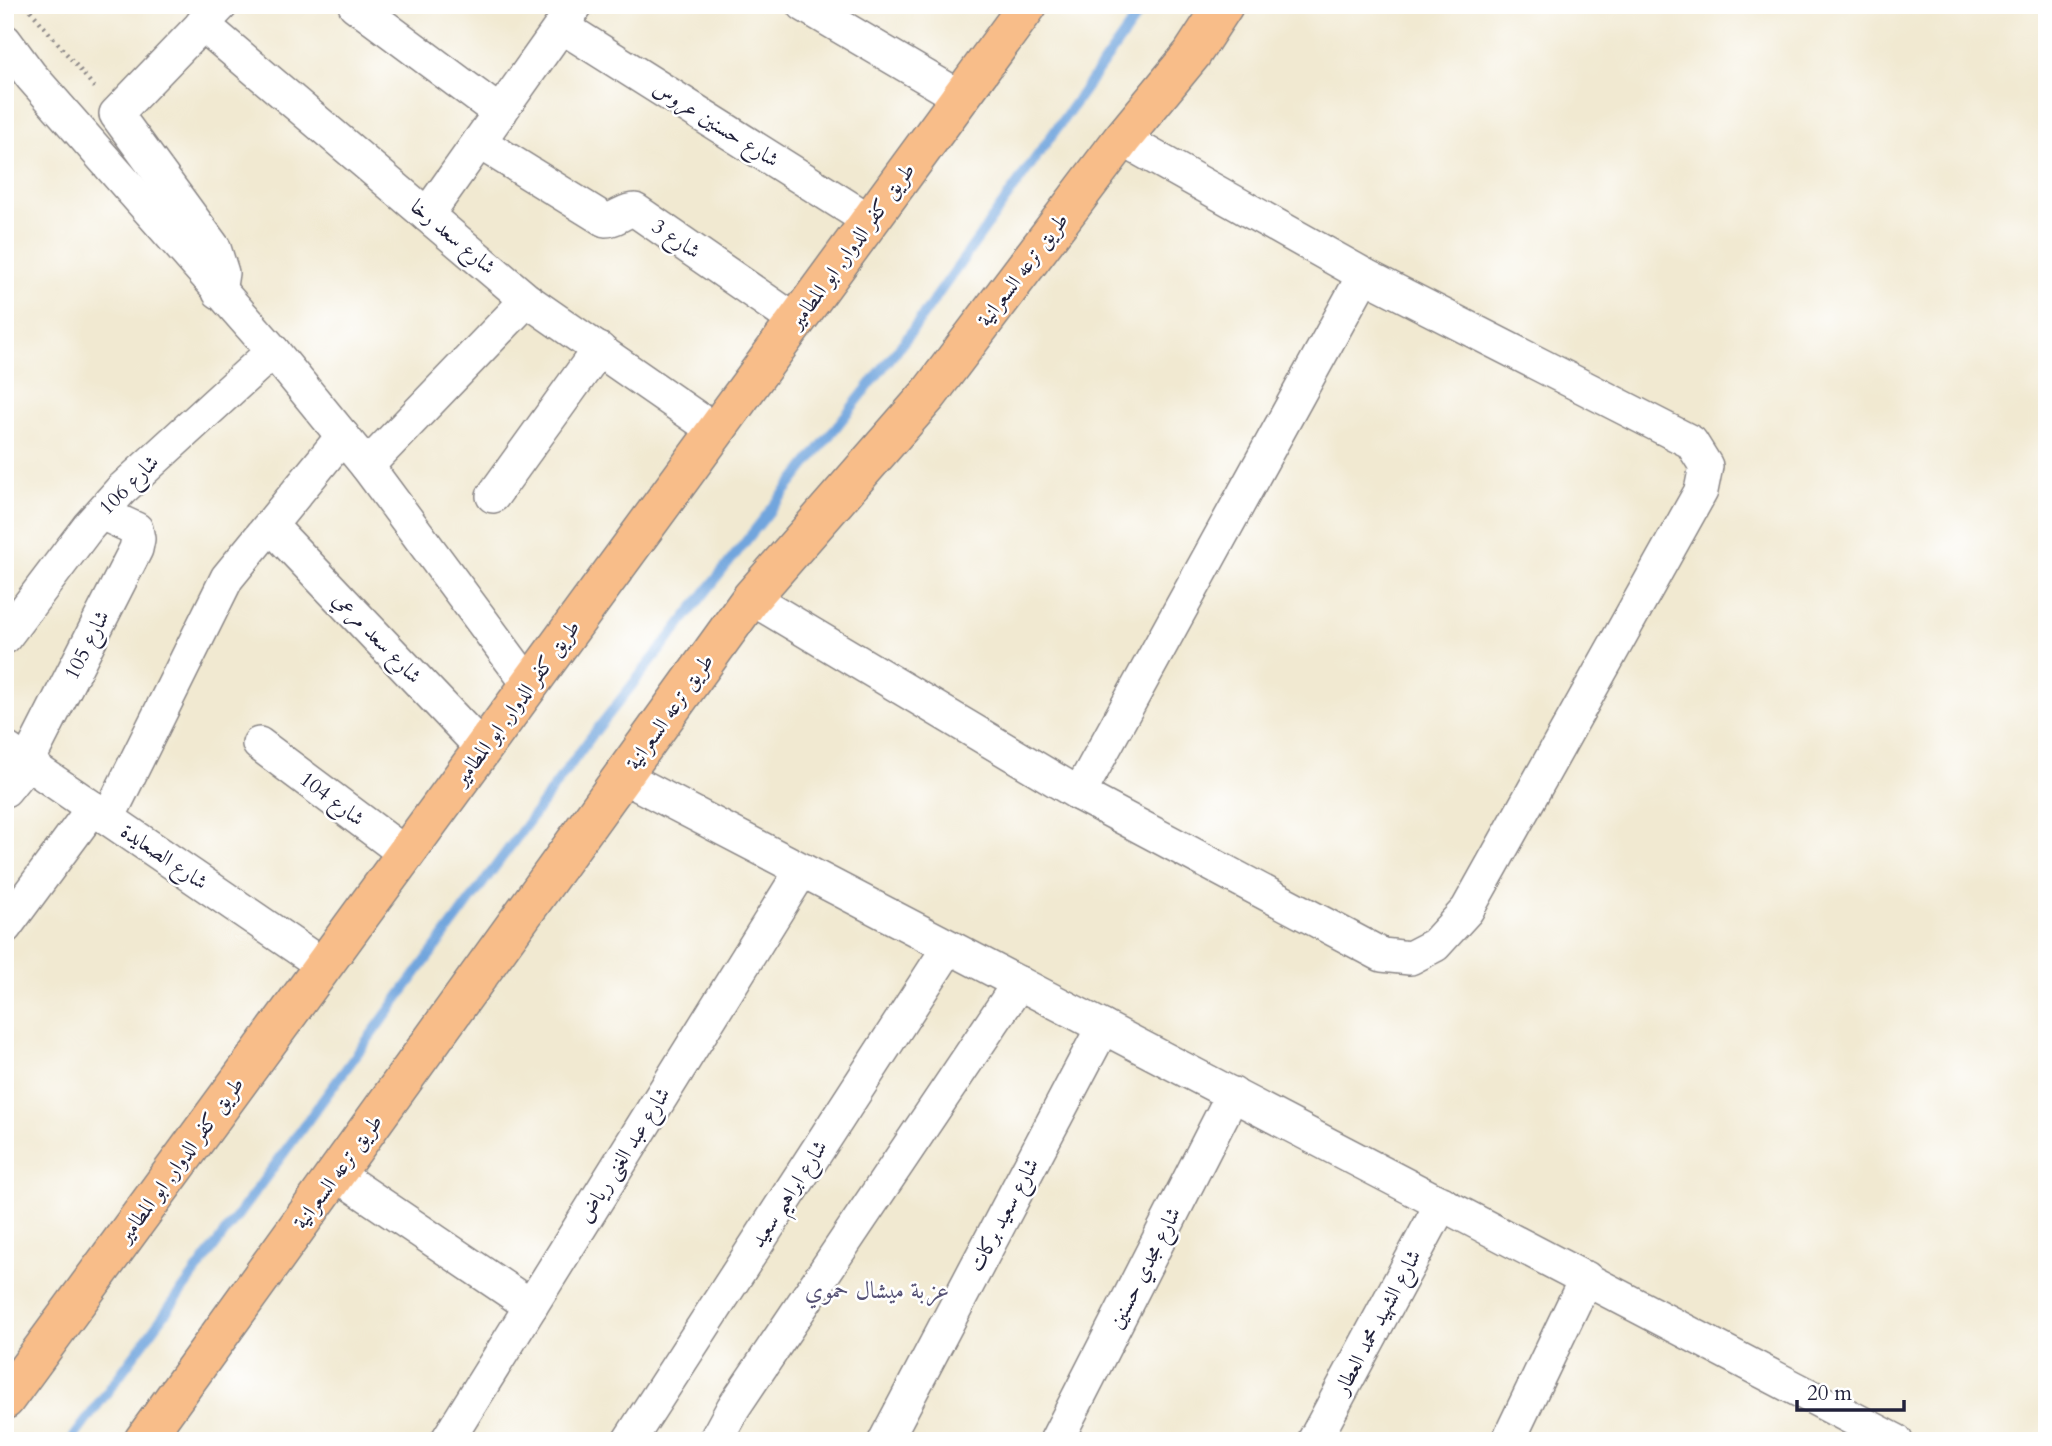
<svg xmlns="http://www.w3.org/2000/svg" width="2052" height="1446" viewBox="0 0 2052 1446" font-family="Cardo,Amiri,serif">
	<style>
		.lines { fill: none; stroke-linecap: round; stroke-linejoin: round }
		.stream { stroke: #71a5dd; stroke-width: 10 }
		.minor-casing { stroke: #8a8686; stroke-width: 36 }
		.major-casing { stroke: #8a8686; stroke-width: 41 }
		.path { stroke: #8a8686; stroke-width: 4.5; stroke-dasharray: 2 5; stroke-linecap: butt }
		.minor { stroke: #fff; stroke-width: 33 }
		.major { stroke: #f8bd89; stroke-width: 38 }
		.labels { text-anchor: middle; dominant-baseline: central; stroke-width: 5; stroke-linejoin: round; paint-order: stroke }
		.street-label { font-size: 21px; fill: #22223b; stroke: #fff }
		.quarter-label { font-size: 24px; fill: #565275; stroke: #fff }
	</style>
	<rect width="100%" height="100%" fill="#fff"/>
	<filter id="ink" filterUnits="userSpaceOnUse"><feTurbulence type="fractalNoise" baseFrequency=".0143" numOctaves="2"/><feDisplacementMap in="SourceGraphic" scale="14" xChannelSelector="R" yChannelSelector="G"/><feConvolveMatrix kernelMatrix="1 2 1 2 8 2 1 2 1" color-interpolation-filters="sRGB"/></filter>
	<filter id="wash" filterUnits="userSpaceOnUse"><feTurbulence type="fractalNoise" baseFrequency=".00686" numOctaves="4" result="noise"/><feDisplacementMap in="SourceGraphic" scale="28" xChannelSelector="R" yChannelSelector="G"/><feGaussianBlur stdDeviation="1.57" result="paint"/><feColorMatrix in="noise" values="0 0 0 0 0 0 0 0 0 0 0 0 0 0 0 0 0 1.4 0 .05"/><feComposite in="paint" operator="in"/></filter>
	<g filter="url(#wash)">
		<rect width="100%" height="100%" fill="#f1e9d1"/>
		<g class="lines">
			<path class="stream" d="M71,1441L591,737L909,335L1145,5"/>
		</g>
	</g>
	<g filter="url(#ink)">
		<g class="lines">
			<g class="minor-casing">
				<g id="minor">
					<path d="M355,5L500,113"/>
					<path d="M804,5L960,97"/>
					<path d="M202,24L527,300L717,432"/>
					<path d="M561,26L870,221"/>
					<path d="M5,41L31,76L273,351L367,466L530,686"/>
					<path d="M479,142L605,220C617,220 623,210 635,210L797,322"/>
					<path d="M427,215L576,5"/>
					<path d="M219,292L222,273L214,248L116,114L221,5"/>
					<path d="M367,466L527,300"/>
					<path d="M493,496L599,349"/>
					<path d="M271,526L483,749"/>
					<path d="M751,598L1079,794L1382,955L1410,958L1435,945L1467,910L1701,491L1706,466L1691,442L1364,275L1122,139"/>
					<path d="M5,637L88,527L121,490L273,351"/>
					<path d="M259,744L406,854"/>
					<path d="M5,748L324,966"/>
					<path d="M624,777L1896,1441"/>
					<path d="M5,790L27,763L136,549L138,539L136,529L101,513"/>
					<path d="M1079,794L1364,275"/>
					<path d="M108,818L227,578L343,436"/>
					<path d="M5,927L93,808"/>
					<path d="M336,1174L531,1306"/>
					<path d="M447,1441L802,870"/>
					<path d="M629,1441L949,947"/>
					<path d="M715,1441L733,1408L1019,983"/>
					<path d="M885,1441L1103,1027"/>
					<path d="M1056,1441L1233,1094"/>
					<path d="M1314,1441L1442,1203"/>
					<path d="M1508,1441L1586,1278"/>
				</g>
			</g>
			<g class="major-casing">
				<g id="major">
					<path d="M5,1400L1028,5"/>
					<path d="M143,1441L751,598L929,394L1122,139L1192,54L1224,5"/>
				</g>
			</g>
			<path class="path" d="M26,5L95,88"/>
			<use href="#minor" class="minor"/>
			<use href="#major" class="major"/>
		</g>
	</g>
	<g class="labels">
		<g class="street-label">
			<text transform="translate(716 124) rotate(32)">شارع حسنين عروس</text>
			<text transform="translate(453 237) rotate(40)">شارع سعد رخا</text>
			<text transform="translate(676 239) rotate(34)">شارع 3</text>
			<text transform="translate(852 246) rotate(-54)">طريق كفر الدوار, ابو المطامير</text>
			<text transform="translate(1023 270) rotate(-53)">طريق ترعه السعرانية</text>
			<text transform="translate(129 485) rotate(-45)">شارع 106</text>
			<text transform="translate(377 638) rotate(46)">شارع سعد مرعي</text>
			<text transform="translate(87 645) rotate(-63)">شارع 105</text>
			<text transform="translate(517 703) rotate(-54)">طريق كفر الدوار, ابو المطامير</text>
			<text transform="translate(670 712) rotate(-55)">طريق ترعه السعرانية</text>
			<text transform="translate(332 799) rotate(37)">شارع 104</text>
			<text transform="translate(164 857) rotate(34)">شارع الصعايدة</text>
			<text transform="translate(624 1155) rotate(-58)">شارع عبد الغنى رياض</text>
			<text transform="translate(181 1160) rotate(-54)">طريق كفر الدوار, ابو المطامير</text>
			<text transform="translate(338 1172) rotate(-54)">طريق ترعه السعرانية</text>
			<text transform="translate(789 1194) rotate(-57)">شارع ابراهيم سعيد</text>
			<text transform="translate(1004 1215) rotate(-62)">شارع سعيد بركات</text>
			<text transform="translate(1145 1268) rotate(-63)">شارع مجدي حسنين</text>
			<text transform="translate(1378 1322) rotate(-62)">شارع الشهيد محمد العطار</text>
		</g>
		<g class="quarter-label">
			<text x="877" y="1290">عزبة ميشال حموي</text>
		</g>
	</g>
	<rect width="2052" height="1446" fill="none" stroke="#fff" stroke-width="28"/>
	<path d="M1797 1400v10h107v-10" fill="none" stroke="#22223b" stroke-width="3.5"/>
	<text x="1807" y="1400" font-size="21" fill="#22223b" stroke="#ffffff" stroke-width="5" paint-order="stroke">20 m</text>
</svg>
